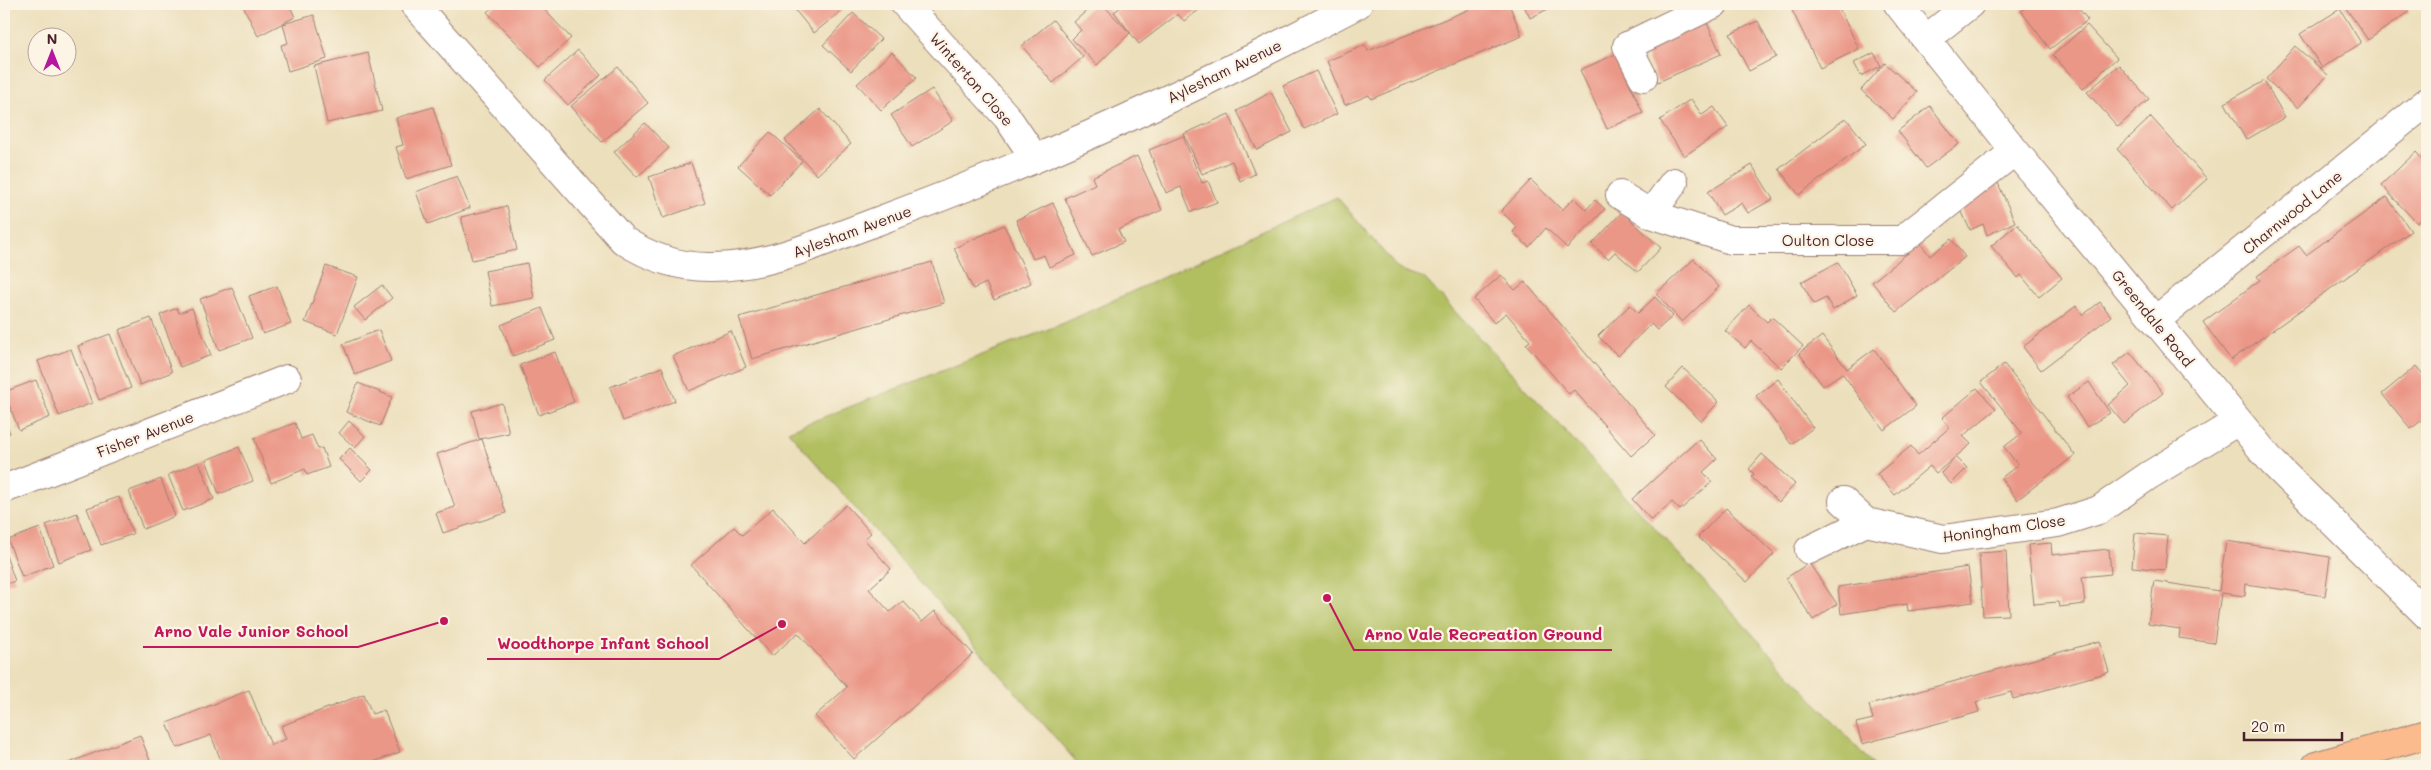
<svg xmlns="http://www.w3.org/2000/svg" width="2431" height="770" viewBox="0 0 2431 770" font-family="Mali,sans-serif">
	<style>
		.green { fill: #b1bf61; stroke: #7e6f46 }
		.building { fill: #eb9787 }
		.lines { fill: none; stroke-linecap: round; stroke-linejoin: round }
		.minor-casing { stroke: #9b7f74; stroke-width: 30 }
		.primary-casing { stroke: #9b7f74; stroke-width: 30 }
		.minor { stroke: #fff; stroke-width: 28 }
		.primary { stroke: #fbbb8d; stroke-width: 28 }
		.labels { text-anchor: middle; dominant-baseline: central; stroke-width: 4.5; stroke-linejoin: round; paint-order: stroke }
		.street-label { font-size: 15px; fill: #4a1f2b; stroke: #fcf5e5 }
		.leader { fill: none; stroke: #c2185b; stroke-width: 2 }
		.callout-dot { fill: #c2185b; stroke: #fcf5e5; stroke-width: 2 }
		.callout-label { font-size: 16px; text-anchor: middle; font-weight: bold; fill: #c2185b; stroke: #fcf5e5; stroke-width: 4.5; stroke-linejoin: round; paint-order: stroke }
	</style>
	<rect width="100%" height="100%" fill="#fcf5e5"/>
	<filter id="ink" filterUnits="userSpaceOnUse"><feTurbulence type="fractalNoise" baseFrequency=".02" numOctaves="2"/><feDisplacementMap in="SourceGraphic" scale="10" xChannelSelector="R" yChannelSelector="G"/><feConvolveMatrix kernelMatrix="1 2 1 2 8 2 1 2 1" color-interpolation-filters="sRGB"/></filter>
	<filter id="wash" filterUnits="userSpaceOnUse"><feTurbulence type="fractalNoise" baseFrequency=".0096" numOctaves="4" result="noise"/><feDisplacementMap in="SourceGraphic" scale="20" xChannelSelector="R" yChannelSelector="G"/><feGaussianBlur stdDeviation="1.12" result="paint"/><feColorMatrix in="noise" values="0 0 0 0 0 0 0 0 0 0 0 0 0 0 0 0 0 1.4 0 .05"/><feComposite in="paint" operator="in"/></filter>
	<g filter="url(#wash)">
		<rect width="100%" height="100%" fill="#ecdfbc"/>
		<path class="green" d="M1337,197L1398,269L1424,278L1874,766H1080L788,431L1064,323Z"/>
		<g id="blocks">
			<g class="building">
				<path d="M242,4H289L295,17L258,36Z"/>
				<path d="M496,4H539L571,38L540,67L487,12Z"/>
				<path d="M790,4H850L814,33Z"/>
				<path d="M1094,4H1102L1130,33L1097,65L1072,39L1081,30L1074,22Z"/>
				<path d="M1125,4H1207L1184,21L1178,14L1139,44L1114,12Z"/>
				<path d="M1482,4H1509L1522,36L1371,99L1369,95L1345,105L1327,61L1365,45L1368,51Z"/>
				<path d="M1523,4H1558L1530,18Z"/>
				<path d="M1789,4H1837L1859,49L1820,68Z"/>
				<path d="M2030,4H2075L2088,20L2050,49L2021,11Z"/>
				<path d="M2343,4H2403L2409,12L2368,40Z"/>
				<path d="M2340,9L2361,43L2322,68L2300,34Z"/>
				<path d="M853,13L881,39L851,71L823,45Z"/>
				<path d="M314,15L327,59L288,71L281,45L288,43L283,24Z"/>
				<path d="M1053,20L1083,57L1053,83L1022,46Z"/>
				<path d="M1706,21L1721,54L1658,82L1644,49Z"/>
				<path d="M1758,21L1776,57L1749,71L1730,34Z"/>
				<path d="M2087,25L2117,58L2083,89L2053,55Z"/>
				<path d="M2295,46L2328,75L2298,108L2266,79Z"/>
				<path d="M578,50L601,75L568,105L545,80Z"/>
				<path d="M892,52L917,78L881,110L857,84Z"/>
				<path d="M368,53L382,111L327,123L314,66Z"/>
				<path d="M1874,53L1881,66L1861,76L1854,63Z"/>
				<path d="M1616,54L1643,113L1607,129L1580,70Z"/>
				<path d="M1885,63L1917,92L1893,119L1861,90Z"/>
				<path d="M2119,65L2149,99L2118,127L2087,92Z"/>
				<path d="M618,67L648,103L602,142L571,106Z"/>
				<path d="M1316,71L1337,114L1304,129L1283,86Z"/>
				<path d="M2264,81L2285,117L2246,140L2225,103Z"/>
				<path d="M932,89L953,121L912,147L891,115Z"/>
				<path d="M1271,92L1292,132L1257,150L1237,111Z"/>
				<path d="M1691,99L1702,115L1714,107L1728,127L1684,156L1660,120Z"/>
				<path d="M1930,106L1959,144L1926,168L1898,131Z"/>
				<path d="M433,107L451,165L406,179L396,147L403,145L396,118Z"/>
				<path d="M820,109L851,144L817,175L785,140Z"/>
				<path d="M1229,114L1255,174L1240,181L1232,161L1202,174L1184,134Z"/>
				<path d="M2151,117L2207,179L2172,210L2117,149Z"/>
				<path d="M1846,118L1866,144L1799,195L1779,169Z"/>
				<path d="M645,123L669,148L637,177L614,152Z"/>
				<path d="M770,132L802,161L770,195L738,166Z"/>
				<path d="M1183,136L1202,183L1208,181L1217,202L1191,212L1181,187L1166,193L1149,150Z"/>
				<path d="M2416,152L2427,165V214L2417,223L2381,185Z"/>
				<path d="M1137,156L1162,210L1118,230L1124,242L1092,256L1065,198L1095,184L1092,177Z"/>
				<path d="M691,163L705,203L663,218L649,177Z"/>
				<path d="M1752,165L1773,199L1748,213L1742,203L1722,215L1708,192Z"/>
				<path d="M1994,174L2015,222L1987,235L1983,224L1970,230L1953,192Z"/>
				<path d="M457,176L470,208L428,224L416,192Z"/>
				<path d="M1531,180L1562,210L1574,198L1586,210L1595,200L1605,209L1567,248L1546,228L1529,247L1513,232L1517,227L1501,211Z"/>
				<path d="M2387,197L2411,231L2231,360L2203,322L2260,280L2257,276L2299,246L2306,255Z"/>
				<path d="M1053,203L1076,255L1049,267L1044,255L1033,259L1016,220Z"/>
				<path d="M507,206L517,250L472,260L461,217Z"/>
				<path d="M1622,212L1661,248L1638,272L1615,252L1608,259L1592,244Z"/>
				<path d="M2017,224L2062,278L2039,297L2021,275L2018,278L1991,246Z"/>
				<path d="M1004,225L1031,283L994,300L986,283L973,289L954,248Z"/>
				<path d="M1951,239L1965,257L1896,312L1872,282L1920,243L1930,256Z"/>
				<path d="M1694,259L1719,287L1682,322L1656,294Z"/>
				<path d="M932,262L944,303L752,359L739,317Z"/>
				<path d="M1838,262L1857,295L1833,310L1826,298L1814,304L1801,282Z"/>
				<path d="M527,263L534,298L492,306L485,271Z"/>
				<path d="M326,266L358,277L337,334L305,322Z"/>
				<path d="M1501,275L1515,290L1525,282L1655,435L1631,456L1574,390L1569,394L1526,344L1530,341L1506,313L1494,323L1474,299Z"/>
				<path d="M382,285L392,298L365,320L354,307Z"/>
				<path d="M277,286L291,324L263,334L249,296Z"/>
				<path d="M232,287L252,338L219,350L200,299Z"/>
				<path d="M1655,297L1673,316L1657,330L1651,324L1618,356L1598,336L1630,305L1638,313Z"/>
				<path d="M2100,302L2111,316L2041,370L2023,347L2076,306L2083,315Z"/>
				<path d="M1749,305L1767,322L1772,317L1803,346L1781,368L1751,341L1745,348L1725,331Z"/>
				<path d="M177,308L179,313L192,308L211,355L180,367L160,315Z"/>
				<path d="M542,308L555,340L513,356L501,325Z"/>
				<path d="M151,318L172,372L140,385L119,330Z"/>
				<path d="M379,330L391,361L355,375L343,344Z"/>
				<path d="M731,331L746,367L689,391L673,356Z"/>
				<path d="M110,334L131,388L99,400L78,346Z"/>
				<path d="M1822,336L1847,369L1874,349L1916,406L1884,430L1842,373L1823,386L1799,353Z"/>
				<path d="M71,349L92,403L59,416L38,361Z"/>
				<path d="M555,352L574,402L539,415L520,365Z"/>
				<path d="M2130,352L2163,393L2124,424L2108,405L2130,386L2113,365Z"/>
				<path d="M2004,364L2075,455L2017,500L2001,478L2018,465L2004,447L2022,433L1981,382Z"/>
				<path d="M2416,366L2427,379V424L2423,419L2411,429L2382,394Z"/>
				<path d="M662,367L675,401L623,421L610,387Z"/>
				<path d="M1683,368L1719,402L1701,421L1666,387Z"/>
				<path d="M1778,379L1813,428L1791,444L1756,396Z"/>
				<path d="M36,380L50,417L19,430L4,392Z"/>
				<path d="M2089,382L2110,413L2087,427L2067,397Z"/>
				<path d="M358,383L392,397L380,426L346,412Z"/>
				<path d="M1977,388L1996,409L1963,436L1971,444L1936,473L1930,466L1895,495L1877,474L1911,446L1918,455L1950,427L1942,418Z"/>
				<path d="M502,403L509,433L479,439L472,411Z"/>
				<path d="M4,418L10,433L4,436Z"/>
				<path d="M349,421L365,436L355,448L339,433Z"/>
				<path d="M295,423L301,439L312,435L318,449L322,448L329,467L307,475L305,469L271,483L254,438Z"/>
				<path d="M482,439L506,513L443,533L436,513L455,507L437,454Z"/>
				<path d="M1699,439L1717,459L1703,472L1712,482L1680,510L1672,502L1651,520L1632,499Z"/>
				<path d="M239,447L253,481L219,494L206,460Z"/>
				<path d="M350,448L372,470L361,481L339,459Z"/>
				<path d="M1762,454L1795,484L1779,502L1751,477L1754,474L1749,469Z"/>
				<path d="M1956,457L1967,468L1951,484L1941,473Z"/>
				<path d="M199,462L214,499L183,511L168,475Z"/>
				<path d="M161,479L175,516L143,529L129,491Z"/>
				<path d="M119,497L133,534L101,545L87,508Z"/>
				<path d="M846,505L871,533L864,539L891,569L869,589L890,612L903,601L922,622L935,611L973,654L854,759L815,716L847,687L798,633L772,656L691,565L734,527L742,535L773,508L805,543Z"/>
				<path d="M1726,508L1774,554L1747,582L1698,537Z"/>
				<path d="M77,513L91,550L59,562L46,525Z"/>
				<path d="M40,528L53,565L22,577L8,540Z"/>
				<path d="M2135,533L2168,536L2165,570L2132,567Z"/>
				<path d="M2226,541L2330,557L2325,596L2246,584L2245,596L2221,593L2214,643L2179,638L2180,629L2148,624L2154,581L2219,591Z"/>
				<path d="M2051,543L2052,555L2109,549L2111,574L2082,577L2085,604L2059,607L2058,602L2034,604L2028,545Z"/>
				<path d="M4,550L15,581L4,585Z"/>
				<path d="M2006,551L2009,615L1983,616L1979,553Z"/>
				<path d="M1809,563L1837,604L1813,620L1786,578Z"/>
				<path d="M1968,567L1973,602L1908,611L1907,604L1841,614L1838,587Z"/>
				<path d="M2100,641L2109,672L2013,699L2011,692L1976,702L1979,712L1862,744L1856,723L1873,719L1869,705Z"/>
				<path d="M249,690L271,745L286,739L281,726L364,694L372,714L384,710L400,752L363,766H223L211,735L177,748L167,723Z"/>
				<path d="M140,735L152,766H61Z"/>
			</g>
		</g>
	</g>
	<g filter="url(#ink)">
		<use href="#blocks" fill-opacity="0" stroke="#9b7f74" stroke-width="1"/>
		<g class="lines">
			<g class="minor-casing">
				<g id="minor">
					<path d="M414,4L623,240C649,257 678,267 709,267C765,268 819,243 870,224C1037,163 1201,87 1358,4"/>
					<path d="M905,4L1007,117L1034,157"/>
					<path d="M1898,4L2015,151L2273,463L2427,615"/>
					<path d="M1926,39L1970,4"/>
					<path d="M1643,77L1627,46L1714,4"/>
					<path d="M1620,195L1651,214L1731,240H1902L2015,151"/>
					<path d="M1651,214L1674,182"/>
					<path d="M2156,320L2427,102"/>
					<path d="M4,489L287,379"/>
					<path d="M1843,501L1866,522L1943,539L2058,523L2099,510L2148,476L2238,421"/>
					<path d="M1809,550L1866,522"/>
				</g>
			</g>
			<g class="primary-casing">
				<path id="primary" d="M2316,766L2427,734"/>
			</g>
			<use href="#minor" class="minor"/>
			<use href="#primary" class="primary"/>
		</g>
	</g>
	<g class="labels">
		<g class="street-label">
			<text transform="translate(1224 71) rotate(-26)">Aylesham Avenue</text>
			<text transform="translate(972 79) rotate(49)">Winterton Close</text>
			<text transform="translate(2292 212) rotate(-39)">Charnwood Lane</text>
			<text transform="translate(852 231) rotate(-20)">Aylesham Avenue</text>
			<text x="1828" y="240">Oulton Close</text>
			<text transform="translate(2153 318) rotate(51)">Greendale Road</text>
			<text transform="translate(145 434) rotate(-21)">Fisher Avenue</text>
			<text transform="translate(2004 528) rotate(-8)">Honingham Close</text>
		</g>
	</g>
	<path class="leader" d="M444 621L358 647H143M1327 598L1354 650H1612M782 624L719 659H487"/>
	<g class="callout-dot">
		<circle cx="444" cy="621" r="5"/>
		<circle cx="1327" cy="598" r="5"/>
		<circle cx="782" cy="624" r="5"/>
	</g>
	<g class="callout-label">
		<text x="251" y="637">Arno Vale Junior School</text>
		<text x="1483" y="640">Arno Vale Recreation Ground</text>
		<text x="603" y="649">Woodthorpe Infant School</text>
	</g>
	<rect width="2431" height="770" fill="none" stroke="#fcf5e5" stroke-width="20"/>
	<g transform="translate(52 52)"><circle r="24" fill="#fcf5e5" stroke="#b59f9b"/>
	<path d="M0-4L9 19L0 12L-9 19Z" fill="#b5179e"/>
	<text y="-8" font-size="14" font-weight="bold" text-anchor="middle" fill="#4a1f2b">N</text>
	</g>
	<path d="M2244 732v8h98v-8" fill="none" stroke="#4a1f2b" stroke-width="2.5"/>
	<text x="2251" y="732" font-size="15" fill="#4a1f2b" stroke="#fcf5e5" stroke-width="4" paint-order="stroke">20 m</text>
</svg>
